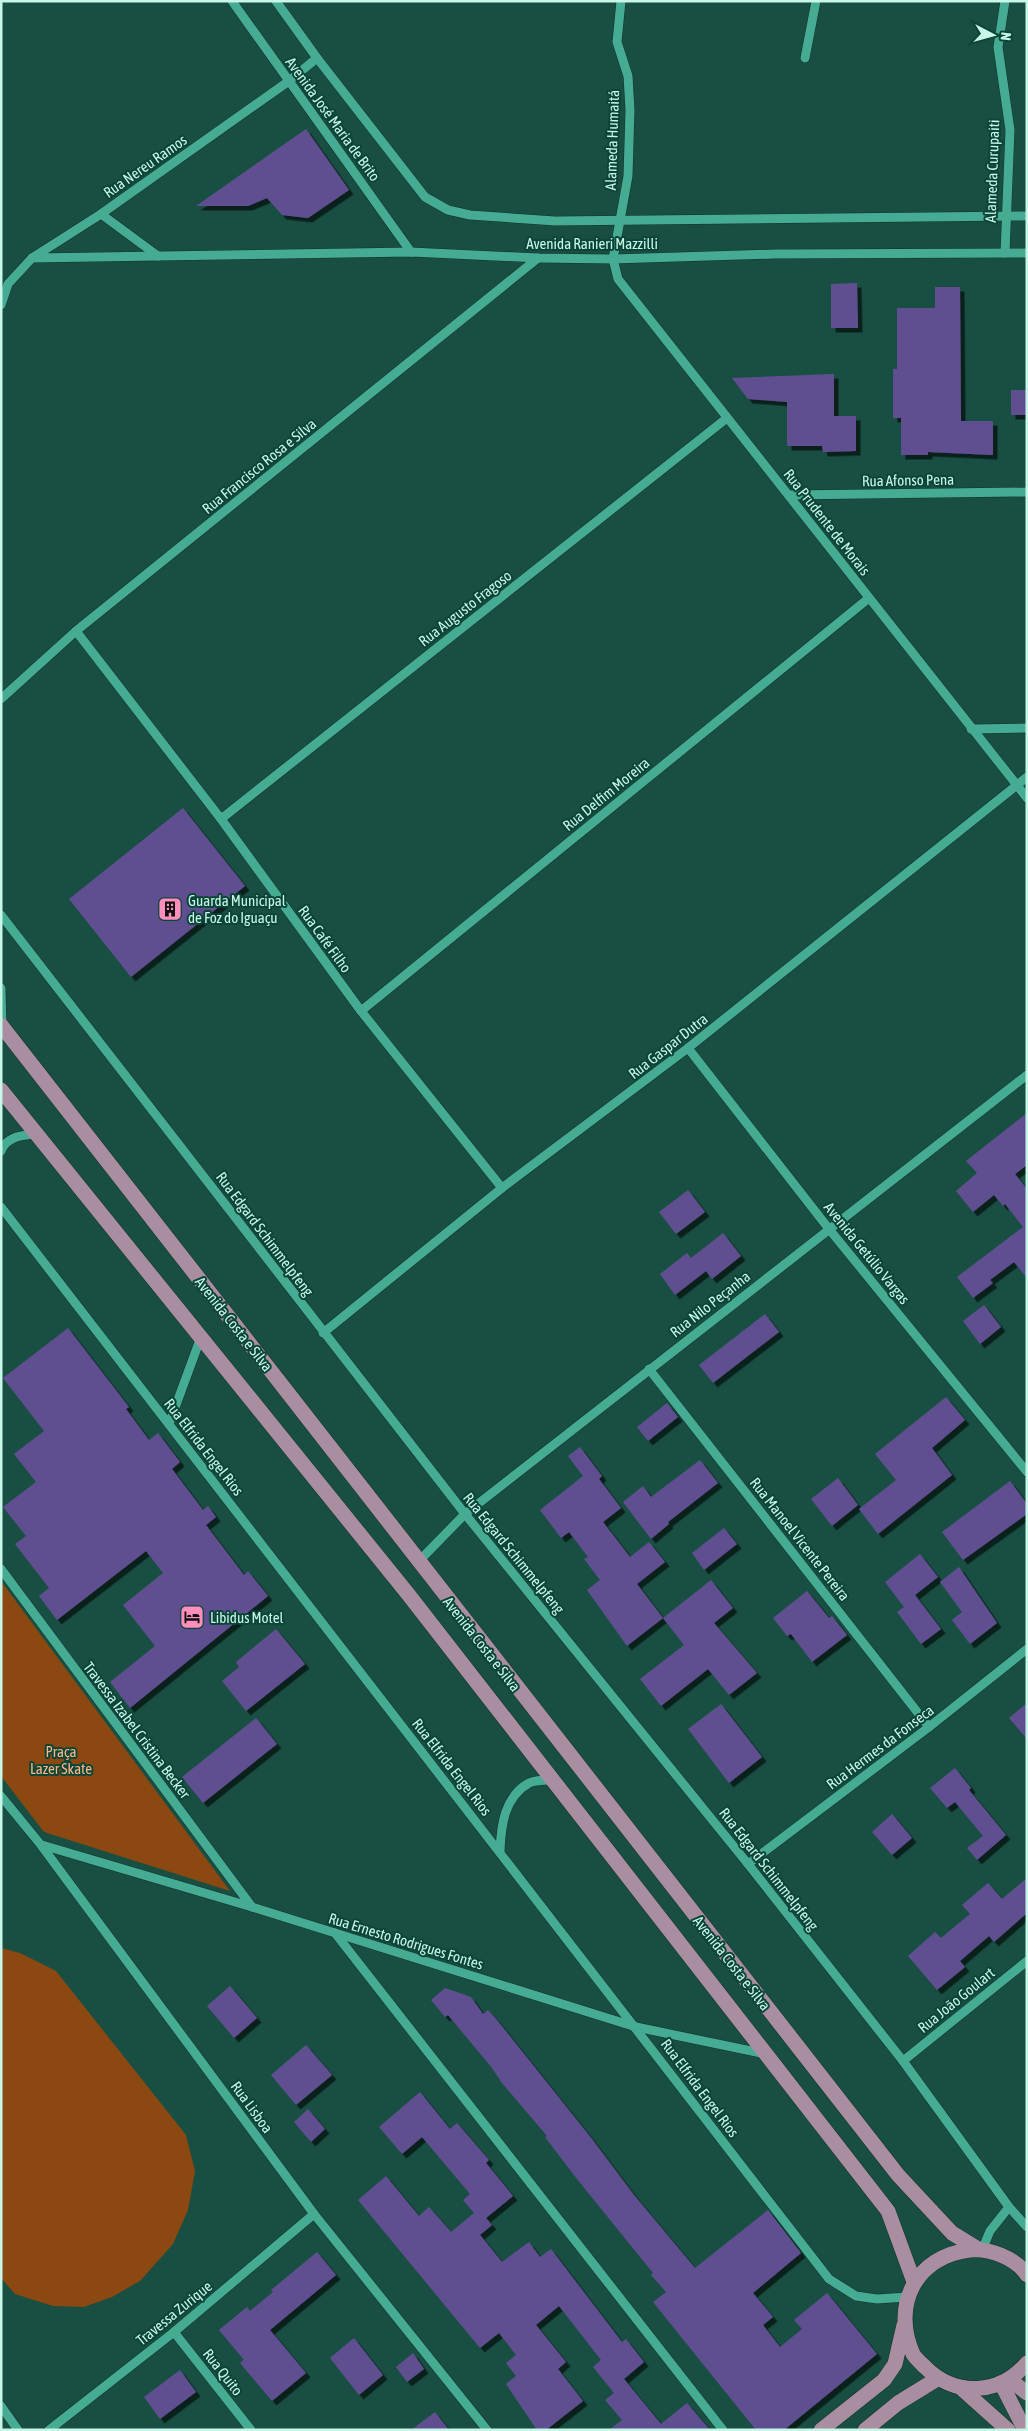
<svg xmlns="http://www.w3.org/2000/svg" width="1028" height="2431" viewBox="0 0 1028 2431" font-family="'Asap Condensed',sans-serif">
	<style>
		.green { fill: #8b4810 }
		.building { fill: #615090; filter: url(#shadow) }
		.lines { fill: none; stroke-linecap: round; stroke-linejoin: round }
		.minor-casing { stroke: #12322a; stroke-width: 10 }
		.major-casing { stroke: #12322a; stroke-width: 16 }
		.minor { stroke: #45ab93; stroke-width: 9 }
		.major { stroke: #a98ea1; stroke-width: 15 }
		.labels { text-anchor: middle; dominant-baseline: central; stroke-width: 4; stroke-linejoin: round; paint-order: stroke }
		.street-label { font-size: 15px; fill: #c8f6e8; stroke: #0a4538 }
		.poi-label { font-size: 15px; fill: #c8f6e8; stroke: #0a4538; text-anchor: start }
		.park-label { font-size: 15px; fill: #fdb788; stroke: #0a4538 }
	</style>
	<defs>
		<filter id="shadow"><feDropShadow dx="4.5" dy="4.5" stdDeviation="0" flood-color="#0009"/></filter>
	</defs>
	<rect width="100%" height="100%" fill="#194f43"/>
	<g class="green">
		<path d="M1,1581L230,1891L44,1832L1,1776Z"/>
		<path d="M1,1948L20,1953L56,1971L186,2135L195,2171L188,2210L173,2244L140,2281L112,2297L84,2307L53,2306L15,2294L1,2278Z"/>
	</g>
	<g class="building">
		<path d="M306,129L349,190L308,218L282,215L267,198L248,206H196Z"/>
		<path d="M857,283L858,328H831V284Z"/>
		<path d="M935,287H960L961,421H993V455L928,452V455H901V418H893V369H897V308H935Z"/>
		<path d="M834,374V416H856V451L823,452L822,446H787V402L748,399L732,378Z"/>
		<rect x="1011" y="390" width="16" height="25"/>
		<path d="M183,808L245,886L131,977L69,899Z"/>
		<path d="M1027,1113V1165L1015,1174L1027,1189V1278L1014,1262L990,1280L993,1283L973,1298L957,1277L1023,1227L1005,1204L1003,1206L994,1195L973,1212L956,1191L977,1173L966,1161Z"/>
		<path d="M688,1190L705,1212L676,1234L659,1212Z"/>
		<path d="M723,1233L741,1256L712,1279L706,1271L675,1295L660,1274L687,1253L691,1258Z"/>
		<path d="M984,1305L1001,1327L980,1344L963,1321Z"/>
		<path d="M765,1314L779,1332L713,1383L699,1365Z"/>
		<path d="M68,1328L129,1407L126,1409L149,1440L158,1433L180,1462L172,1469L203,1510L208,1506L216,1517L206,1525L244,1575L248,1571L268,1596L130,1708L110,1682L155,1646L123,1605L163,1573L146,1551L57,1620L39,1596L49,1588L15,1544L26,1536L3,1507L36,1482L14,1454L44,1431L3,1378Z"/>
		<path d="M946,1397L965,1420L932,1448L952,1475L878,1534L859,1509L896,1480L875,1454Z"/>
		<path d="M667,1403L678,1417L648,1441L637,1427Z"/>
		<path d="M580,1447L602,1476L599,1479L621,1508L603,1522L630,1557L649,1542L665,1562L637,1584L663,1618L627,1646L587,1590L600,1580L584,1559L588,1557L569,1532L561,1538L540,1510L583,1476L568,1456Z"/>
		<path d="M700,1460L718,1483L668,1522L669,1524L651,1539L623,1502L643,1486L651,1497Z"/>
		<path d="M838,1478L858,1505L832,1526L811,1499Z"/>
		<path d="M1010,1481L1027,1504V1514L963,1560L942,1532Z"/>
		<path d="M724,1528L737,1544L704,1570L692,1553Z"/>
		<path d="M920,1554L938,1577L915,1595L941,1629L921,1644L897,1612L904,1607L885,1582Z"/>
		<path d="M959,1567L997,1623L970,1644L952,1620L962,1612L940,1582Z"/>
		<path d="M711,1580L733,1608L714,1623L757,1673L729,1695L708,1669L661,1706L640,1679L684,1645L663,1618Z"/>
		<path d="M807,1591L829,1618L832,1616L847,1635L812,1662L791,1634L787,1636L773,1618Z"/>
		<path d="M276,1629L305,1664L246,1711L222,1681L239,1667L236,1662Z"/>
		<path d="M1027,1703V1739L1009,1718Z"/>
		<path d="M721,1704L762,1757L729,1783L688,1729Z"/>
		<path d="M256,1718L277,1744L203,1803L182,1777Z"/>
		<path d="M955,1768L971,1788L969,1790L1006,1835L977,1860L967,1848L983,1836L955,1802L947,1808L930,1788Z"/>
		<path d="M892,1814L912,1838L892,1855L872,1832Z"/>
		<path d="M1027,1878V1913L994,1942L989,1936L960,1961L965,1967L937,1990L908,1956L935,1932L941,1938L970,1914L962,1905L988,1883L1002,1899Z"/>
		<path d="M230,1986L257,2018L234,2038L207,2006Z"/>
		<path d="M445,1988L471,1997L483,2014L488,2010L497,2020L592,2139L634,2195L695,2268L768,2210L801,2253L753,2293L773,2317L763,2325L780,2347L802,2329L794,2320L827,2293L877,2354L784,2430H756L653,2302L666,2292L651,2275L653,2273L577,2179L545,2137L547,2136L502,2083L492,2068L448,2015L445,2017L431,2000Z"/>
		<path d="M306,2045L332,2075L296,2105L271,2075Z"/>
		<path d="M420,2092L450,2129L457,2123L489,2160L486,2163L513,2196L486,2218L492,2225L480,2235L502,2262L529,2242L540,2257L551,2249L622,2342L626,2339L644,2362L624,2379L661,2424L687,2403L710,2430H609L622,2420L605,2400L614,2393L593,2367L601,2360L559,2306L536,2325L566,2362L558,2369L583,2401L546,2430H537L506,2384L516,2376L506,2363L516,2355L499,2333L480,2348L358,2200L386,2176L419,2216L429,2207L451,2232L474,2213L463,2200L470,2194L422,2137L402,2154L379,2127Z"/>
		<path d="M308,2109L325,2129L311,2142L294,2122Z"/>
		<path d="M317,2252L336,2275L270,2330L306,2373L272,2401L240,2363L244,2360L219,2330L247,2307L250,2311L273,2292L271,2290Z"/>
		<path d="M354,2338L383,2375L359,2395L330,2358Z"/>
		<path d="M413,2353L424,2369L407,2382L396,2367Z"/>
		<path d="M180,2370L196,2392L160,2419L144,2397Z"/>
		<path d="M435,2412L449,2430H411Z"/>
	</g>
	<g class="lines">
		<g class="minor-casing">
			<g id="minor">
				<path d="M232,1L411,252"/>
				<path d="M276,1L317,58L425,197L448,210L470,215L555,221L1027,216"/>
				<path d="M621,1L617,42L628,76L630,110L628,176L613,259L618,279L1027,798"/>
				<path d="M805,58L816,1"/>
				<path d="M101,214L158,256"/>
				<path d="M1005,253L1010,130L998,47L1005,1"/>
				<path d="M32,258L411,252L538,258L613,259L775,254L1027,253"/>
				<path d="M1,305L8,284L32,258L101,214L289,81L317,58"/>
				<path d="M789,495L1027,492"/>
				<path d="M76,631L221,819L361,1011L502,1188"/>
				<path d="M1,699L76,631L538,258"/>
				<path d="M971,729L1027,728"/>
				<path d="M221,819L727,418"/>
				<path d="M1,915L465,1514L748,1864L903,2061L1009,2207L1027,2227"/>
				<path d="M1,988L2,1026"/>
				<path d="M361,1011L869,598"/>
				<path d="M688,1048L829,1229L1027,1472"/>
				<path d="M1,1151C7,1136 23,1135 37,1134"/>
				<path d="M1,1207L829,2279L856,2296L877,2299L907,2297"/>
				<path d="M323,1333L502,1188L688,1048L1027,777"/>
				<path d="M649,1369L929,1727"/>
				<path d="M169,1424L201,1337"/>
				<path d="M418,1562L465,1514L1027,1075"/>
				<path d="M1,1569L252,1907"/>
				<path d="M1,1796L41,1845L314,2214L487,2430"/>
				<path d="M42,1845L252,1907L636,2027L766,2054"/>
				<path d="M500,1851C501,1826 504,1797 529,1783C535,1780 545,1780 552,1780"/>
				<path d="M748,1864L929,1727L1027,1649"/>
				<path d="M335,1933L723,2430"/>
				<path d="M903,2061L1027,1961"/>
				<path d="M982,2250L990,2231L1009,2207"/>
				<path d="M174,2332L251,2430"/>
				<path d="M1,2406L18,2430"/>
				<path d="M49,2430L174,2332L314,2214"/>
			</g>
		</g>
		<g class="major-casing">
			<g id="major">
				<path d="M1,1025L898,2175L952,2233L978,2249"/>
				<path d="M1,1090L408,1594L888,2211L914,2282"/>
				<path d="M1027,2275C1016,2258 989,2248 970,2250C916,2256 891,2305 913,2354C916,2359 922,2364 926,2368C956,2397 1000,2395 1027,2363"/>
				<path d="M1009,2379L1027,2393"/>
				<path d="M1001,2383L1025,2430"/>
				<path d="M961,2388L1008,2430"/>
				<path d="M821,2430L884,2380L895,2364L904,2325"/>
				<path d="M865,2430L898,2403L937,2379"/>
			</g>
		</g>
		<use href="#minor" class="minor"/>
		<use href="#major" class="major"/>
	</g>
	<defs>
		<g id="building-square" transform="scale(1.25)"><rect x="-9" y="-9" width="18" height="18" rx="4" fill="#fe8ebd" stroke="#0a4538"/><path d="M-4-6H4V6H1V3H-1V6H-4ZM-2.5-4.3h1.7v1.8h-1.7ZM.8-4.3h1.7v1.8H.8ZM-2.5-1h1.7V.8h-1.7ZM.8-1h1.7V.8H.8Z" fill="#111"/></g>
		<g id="hotel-square" transform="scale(1.25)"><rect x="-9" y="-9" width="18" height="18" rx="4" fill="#fe8ebd" stroke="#0a4538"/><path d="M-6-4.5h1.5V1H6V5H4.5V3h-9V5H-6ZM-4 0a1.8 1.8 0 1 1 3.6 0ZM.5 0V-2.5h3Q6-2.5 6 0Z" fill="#111"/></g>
	</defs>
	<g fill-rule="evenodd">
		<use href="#building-square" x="170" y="909"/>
		<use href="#hotel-square" x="192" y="1617"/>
	</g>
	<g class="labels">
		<g class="street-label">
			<text transform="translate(333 119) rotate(54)">Avenida José Maria de Brito</text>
			<text transform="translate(612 140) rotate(-88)">Alameda Humaitá</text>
			<text transform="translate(145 166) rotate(-35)">Rua Nereu Ramos</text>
			<text transform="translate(992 171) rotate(-88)">Alameda Curupaiti</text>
			<text x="592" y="243">Avenida Ranieri Mazzilli</text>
			<text transform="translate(259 466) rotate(-39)">Rua Francisco Rosa e Silva</text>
			<text transform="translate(908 480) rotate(-1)">Rua Afonso Pena</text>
			<text transform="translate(827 522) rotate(52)">Rua Prudente de Morais</text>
			<text transform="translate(465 608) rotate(-38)">Rua Augusto Fragoso</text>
			<text transform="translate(606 794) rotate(-39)">Rua Delfim Moreira</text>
			<text transform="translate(325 939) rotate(54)">Rua Café Filho</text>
			<text transform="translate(668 1046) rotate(-38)">Rua Gaspar Dutra</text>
			<text transform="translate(265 1234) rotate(53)">Rua Edgard Schimmelpfeng</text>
			<text transform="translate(867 1253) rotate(51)">Avenida Getúlio Vargas</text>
			<text transform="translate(710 1304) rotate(-38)">Rua Nilo Peçanha</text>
			<text transform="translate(234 1324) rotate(52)">Avenida Costa e Silva</text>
			<text transform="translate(204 1447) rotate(52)">Rua Elfrida Engel Rios</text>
			<text transform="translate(800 1539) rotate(52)">Rua Manoel Vicente Pereira</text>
			<text transform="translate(514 1553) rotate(51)">Rua Edgard Schimmelpfeng</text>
			<text transform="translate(482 1644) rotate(52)">Avenida Costa e Silva</text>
			<text transform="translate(137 1730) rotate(53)">Travessa Izabel Cristina Becker</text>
			<text transform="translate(880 1747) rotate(-37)">Rua Hermes da Fonseca</text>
			<text transform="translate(452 1767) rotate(52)">Rua Elfrida Engel Rios</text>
			<text transform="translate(769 1869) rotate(52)">Rua Edgard Schimmelpfeng</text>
			<text transform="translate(406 1941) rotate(17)">Rua Ernesto Rodrigues Fontes</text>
			<text transform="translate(732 1963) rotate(52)">Avenida Costa e Silva</text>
			<text transform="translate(956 2000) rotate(-39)">Rua João Goulart</text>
			<text transform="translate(700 2088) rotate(53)">Rua Elfrida Engel Rios</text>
			<text transform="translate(252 2107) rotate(54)">Rua Lisboa</text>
			<text transform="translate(174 2313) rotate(-39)">Travessa Zurique</text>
			<text transform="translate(223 2372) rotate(52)">Rua Quito</text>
		</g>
		<g class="poi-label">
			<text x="188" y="900">Guarda Municipal<tspan x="188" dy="17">de Foz do Iguaçu</tspan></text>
			<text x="210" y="1617">Libidus Motel</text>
		</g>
		<g class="park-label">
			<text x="61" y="1751">Praça<tspan x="61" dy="17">Lazer Skate</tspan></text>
		</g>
	</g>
	<rect width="1028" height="2431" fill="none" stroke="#c8f6e8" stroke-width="5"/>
	<g transform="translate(993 35) rotate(96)" stroke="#0a4538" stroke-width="4" paint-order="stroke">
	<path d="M0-4L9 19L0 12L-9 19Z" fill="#c8f6e8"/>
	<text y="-8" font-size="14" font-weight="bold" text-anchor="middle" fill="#c8f6e8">N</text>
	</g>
</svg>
